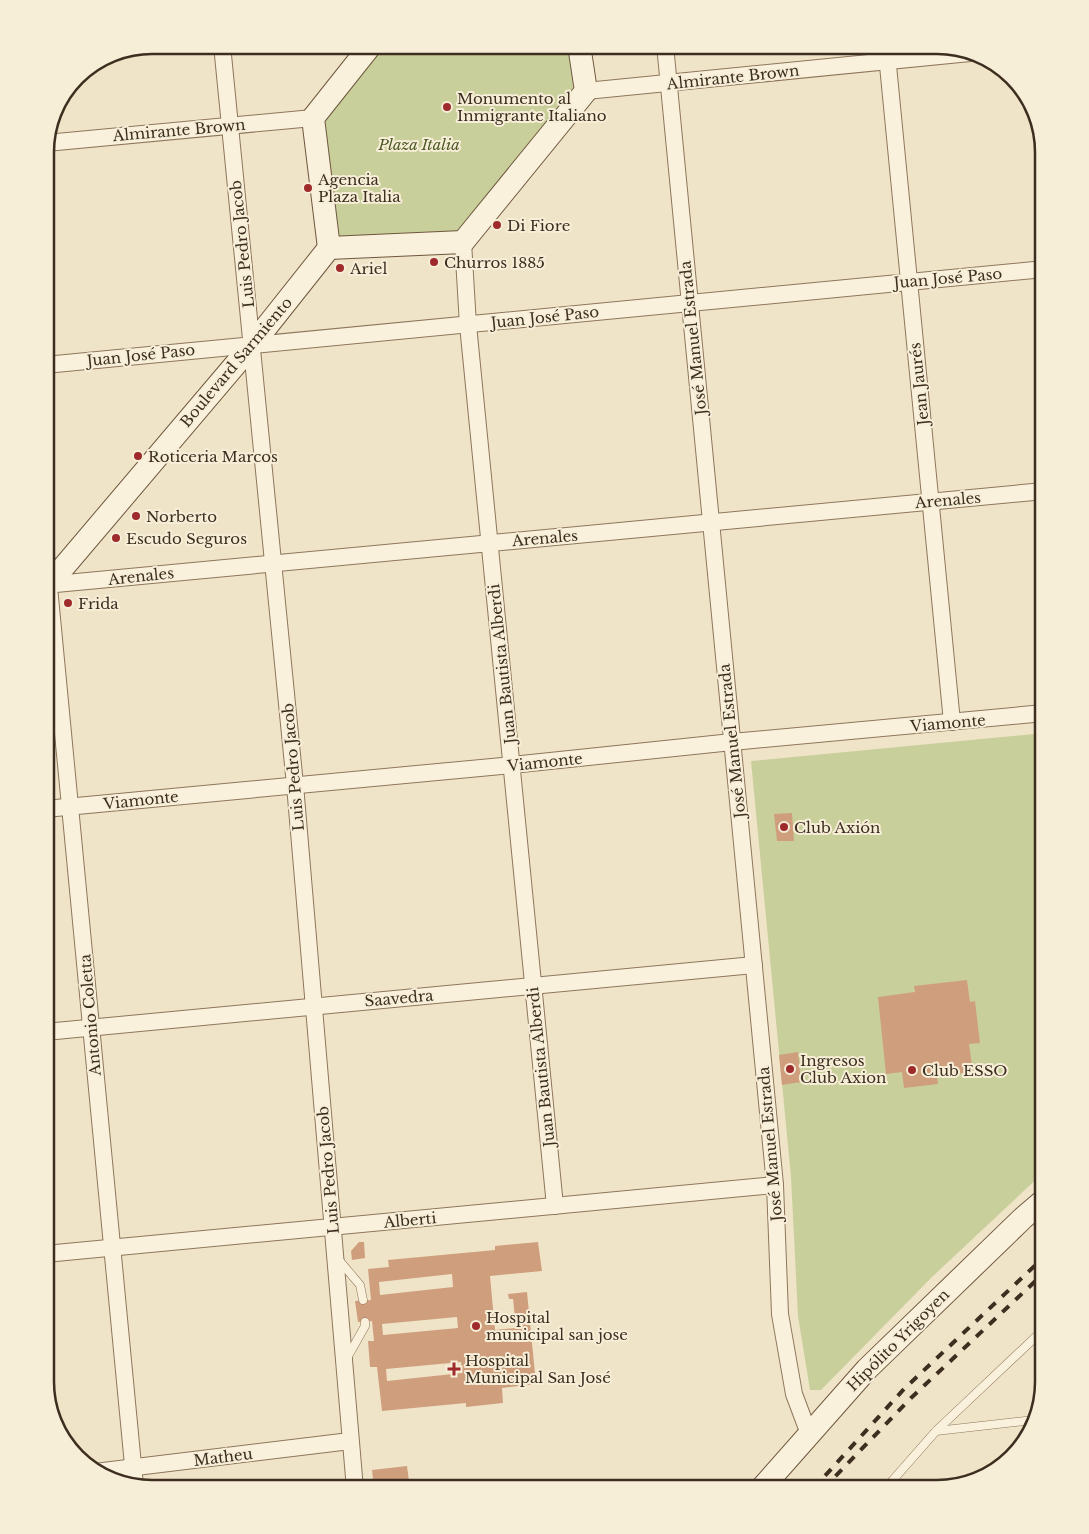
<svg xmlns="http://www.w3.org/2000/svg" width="1089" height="1534" viewBox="0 0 1089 1534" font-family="'Libre Baskerville',serif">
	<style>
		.green { fill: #c9cf9b }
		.building { fill: #cf9f7d; fill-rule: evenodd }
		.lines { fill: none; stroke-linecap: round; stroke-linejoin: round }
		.lane-casing { stroke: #8d765c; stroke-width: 9 }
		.street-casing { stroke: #8d765c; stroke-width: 18 }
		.secondary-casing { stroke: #6f573f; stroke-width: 24 }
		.lane { stroke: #faf1dc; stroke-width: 8 }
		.street { stroke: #faf1dc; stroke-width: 16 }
		.secondary { stroke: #faf1dc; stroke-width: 22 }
		.rail { stroke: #3d2e20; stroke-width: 4; stroke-dasharray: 9 9; stroke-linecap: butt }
		.poi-dot { fill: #9e2a2b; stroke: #f7eed8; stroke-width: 2 }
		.labels { text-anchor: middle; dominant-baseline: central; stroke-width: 4; stroke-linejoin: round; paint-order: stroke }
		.street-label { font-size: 15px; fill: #3d2e20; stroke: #f7eed8 }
		.poi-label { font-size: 15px; fill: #3d2e20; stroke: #f7eed8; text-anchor: start }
		.park-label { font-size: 15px; font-style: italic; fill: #4d5a26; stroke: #f7eed8 }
		.rim { fill: none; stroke: #3d2e20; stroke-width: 2.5 }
	</style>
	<rect width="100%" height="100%" fill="#f0e4c8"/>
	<g class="green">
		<path d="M382,45H568L575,95L460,235L336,236L323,119Z"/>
		<path d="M1044,733V1172L932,1277L821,1390H810L798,1316L791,1177L751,761Z"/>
	</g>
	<g class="building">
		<path d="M792,813L794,841H777L774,814Z"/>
		<path d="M967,980L970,1002L975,1001L980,1043L969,1044L973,1072L937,1076L938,1084L904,1088L902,1072L886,1074L878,997L915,992L914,986Z"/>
		<path d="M798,1052L801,1082L782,1085L779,1055Z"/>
		<path d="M359,1242H364L365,1258L352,1260L351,1251Z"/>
		<path d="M538,1242L542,1271L490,1276L495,1330L516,1328L513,1299H509L508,1294L527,1292L536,1384L502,1388L503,1403L466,1407V1403L382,1411L377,1367H370L368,1341H374L372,1321L358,1322L355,1301L371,1300L368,1269L389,1267L388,1260L495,1250V1246ZM452,1274L453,1287L380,1295L379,1282ZM457,1317L458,1328L383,1335L382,1324ZM461,1362L462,1373L387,1381L386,1369Z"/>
		<path d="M407,1466L410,1489H374L372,1470Z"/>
	</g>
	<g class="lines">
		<g class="lane-casing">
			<g id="lane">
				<path d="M338,1259L360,1285L363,1300"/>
				<path d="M347,1358L365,1326V1322"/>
				<path d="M936,1431L1034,1420"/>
				<path d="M885,1489L936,1431L1044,1329"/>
			</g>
		</g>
		<g class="street-casing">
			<g id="street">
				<path d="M222,45L295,785L355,1489"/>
				<path d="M665,45L775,1185L780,1314L794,1394L809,1434"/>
				<path d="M886,45L952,722"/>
				<path d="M586,91L970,53"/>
				<path d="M46,143L313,118"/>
				<path d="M463,242L468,325L555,1206"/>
				<path d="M45,365L1044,269"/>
				<path d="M45,545L135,1486"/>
				<path d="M45,585L1044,491"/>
				<path d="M45,809L512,765L732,742L1044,713"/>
				<path d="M45,1032L754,965"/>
				<path d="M45,1254L775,1185"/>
				<path d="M95,1472L350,1441"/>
			</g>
		</g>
		<g class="secondary-casing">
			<g id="secondary">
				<path d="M329,248L463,242L586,91L579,45"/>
				<path d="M45,589L252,345L329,248L313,118L371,45"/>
				<path d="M761,1489L867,1369L1023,1218L1044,1200"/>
			</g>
		</g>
		<use href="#lane" class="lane"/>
		<use href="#street" class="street"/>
		<use href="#secondary" class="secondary"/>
		<g class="rail">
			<path d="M813,1489L904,1389L1044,1257"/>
			<path d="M823,1489L911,1398L1044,1273"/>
		</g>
	</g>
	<g class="poi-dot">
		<circle cx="447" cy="107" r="5"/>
		<circle cx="308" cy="188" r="5"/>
		<circle cx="497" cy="225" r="5"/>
		<circle cx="434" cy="262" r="5"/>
		<circle cx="340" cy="268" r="5"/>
		<circle cx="138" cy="456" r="5"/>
		<circle cx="136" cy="516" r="5"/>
		<circle cx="116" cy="538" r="5"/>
		<circle cx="68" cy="603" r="5"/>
		<circle cx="784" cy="827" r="5"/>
		<circle cx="790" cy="1069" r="5"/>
		<circle cx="912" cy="1070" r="5"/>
		<circle cx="476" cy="1326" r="5"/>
		<path d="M451.5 1361.5h5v5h5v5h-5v5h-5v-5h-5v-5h5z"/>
	</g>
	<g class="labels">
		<g class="street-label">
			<text transform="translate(733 77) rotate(-6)">Almirante Brown</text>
			<text transform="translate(179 130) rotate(-5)">Almirante Brown</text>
			<text transform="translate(242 244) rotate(-96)">Luis Pedro Jacob</text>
			<text transform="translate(948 278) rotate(-5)">Juan José Paso</text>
			<text transform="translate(545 317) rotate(-6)">Juan José Paso</text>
			<text transform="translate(693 338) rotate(-96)">José Manuel Estrada</text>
			<text transform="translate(141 355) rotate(-6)">Juan José Paso</text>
			<text transform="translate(236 362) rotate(-50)">Boulevard Sarmiento</text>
			<text transform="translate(919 384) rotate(-96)">Jean Jaurés</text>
			<text transform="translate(948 500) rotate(-5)">Arenales</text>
			<text transform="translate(545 538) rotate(-5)">Arenales</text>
			<text transform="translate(141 576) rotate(-6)">Arenales</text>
			<text transform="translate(502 664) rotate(-96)">Juan Bautista Alberdi</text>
			<text transform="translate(948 723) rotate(-5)">Viamonte</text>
			<text transform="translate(732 741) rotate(-96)">José Manuel Estrada</text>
			<text transform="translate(545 762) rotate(-6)">Viamonte</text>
			<text transform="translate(293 767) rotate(-95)">Luis Pedro Jacob</text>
			<text transform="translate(141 800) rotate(-6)">Viamonte</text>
			<text transform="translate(399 998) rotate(-5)">Saavedra</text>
			<text transform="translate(90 1015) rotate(-95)">Antonio Coletta</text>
			<text transform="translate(541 1067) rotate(-96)">Juan Bautista Alberdi</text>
			<text transform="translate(770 1144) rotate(-95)">José Manuel Estrada</text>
			<text transform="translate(328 1170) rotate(-95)">Luis Pedro Jacob</text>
			<text transform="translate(410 1220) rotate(-5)">Alberti</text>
			<text transform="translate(898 1340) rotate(-45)">Hipólito Yrigoyen</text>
			<text transform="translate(223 1457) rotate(-7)">Matheu</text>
		</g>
		<g class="poi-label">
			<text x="457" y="98">Monumento al<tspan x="457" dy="17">Inmigrante Italiano</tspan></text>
			<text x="318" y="179">Agencia<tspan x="318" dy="17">Plaza Italia</tspan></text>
			<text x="507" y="225">Di Fiore</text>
			<text x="444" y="262">Churros 1885</text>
			<text x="350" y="268">Ariel</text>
			<text x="148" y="456">Roticeria Marcos</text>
			<text x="146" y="516">Norberto</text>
			<text x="126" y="538">Escudo Seguros</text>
			<text x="78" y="603">Frida</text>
			<text x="794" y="827">Club Axión</text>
			<text x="800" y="1060">Ingresos<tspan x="800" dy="17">Club Axion</tspan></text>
			<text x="922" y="1070">Club ESSO</text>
			<text x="486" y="1317">Hospital<tspan x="486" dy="17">municipal san jose</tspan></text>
			<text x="465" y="1360">Hospital<tspan x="465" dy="17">Municipal San José</tspan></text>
		</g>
		<g class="park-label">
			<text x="419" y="144">Plaza Italia</text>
		</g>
	</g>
	<path d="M0 0H1089V1534H0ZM152 54H937A98 98 0 0 1 1035 152V1382A98 98 0 0 1 937 1480H152A98 98 0 0 1 54 1382V152A98 98 0 0 1 152 54Z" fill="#f7eed8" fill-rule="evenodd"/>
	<path class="rim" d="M152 54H937A98 98 0 0 1 1035 152V1382A98 98 0 0 1 937 1480H152A98 98 0 0 1 54 1382V152A98 98 0 0 1 152 54Z"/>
</svg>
